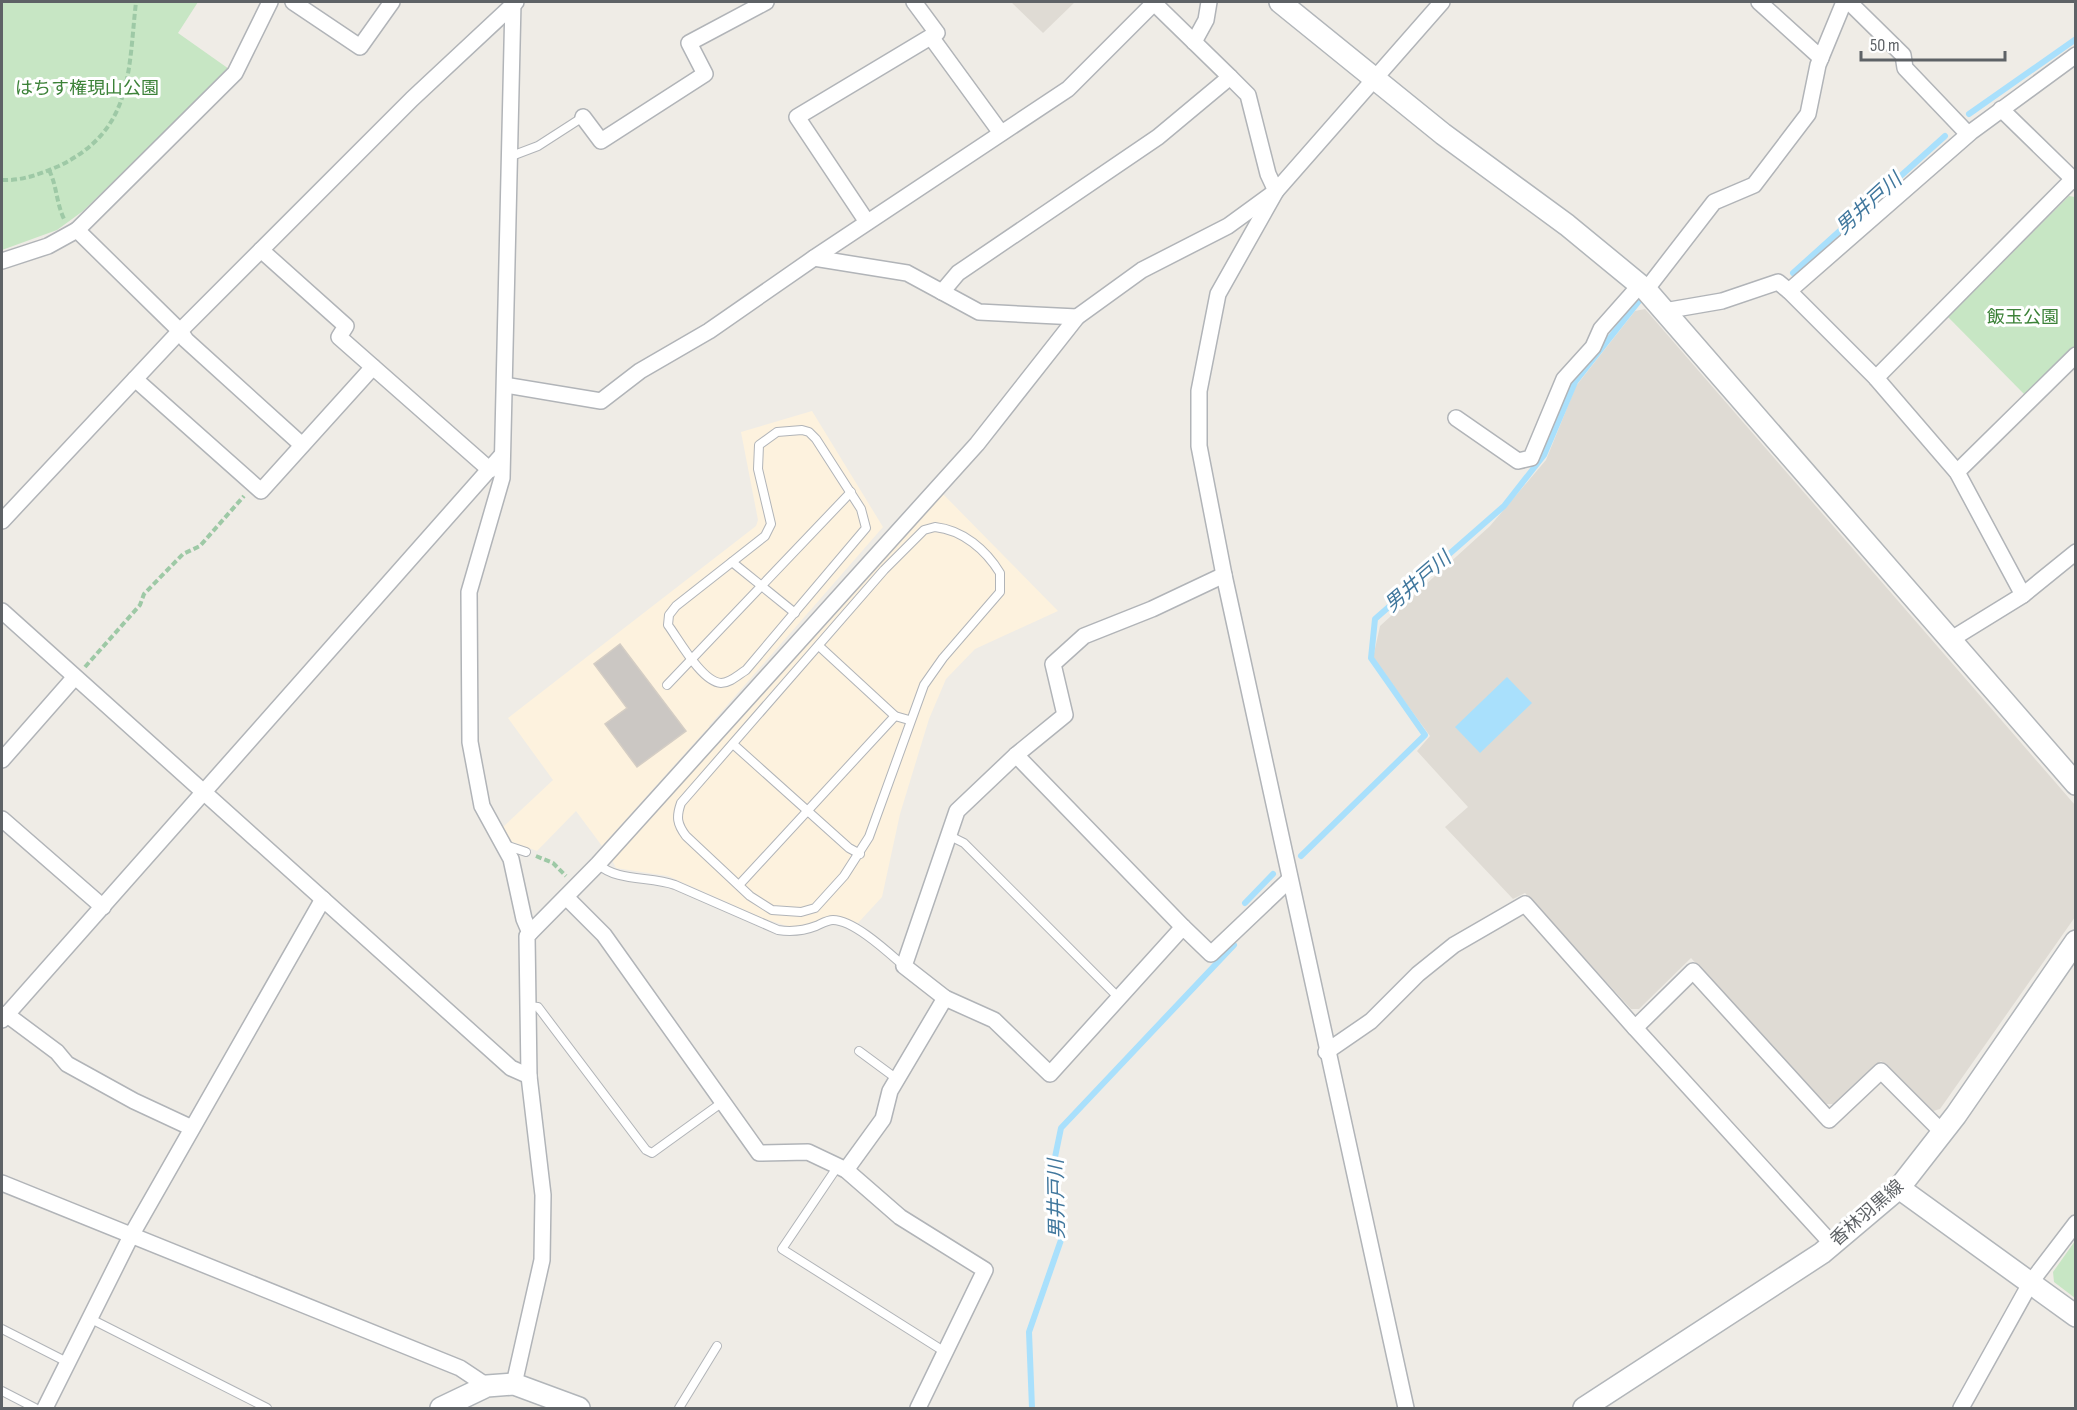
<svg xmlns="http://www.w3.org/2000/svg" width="2077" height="1410" viewBox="0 0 2077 1410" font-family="'Sofia Sans Condensed','Noto Sans JP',sans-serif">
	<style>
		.commercial { fill: #fdf2de }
		.education { fill: #dfdbd4 }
		.green { fill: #c7e6c4 }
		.water { fill: #a9e0fc }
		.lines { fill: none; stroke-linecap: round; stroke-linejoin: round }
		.stream { stroke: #a9e0fc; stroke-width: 6 }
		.building { fill: #cbc7c3; stroke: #d4cdc4; stroke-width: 1.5 }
		.lane-casing { stroke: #b1b4b8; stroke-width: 10 }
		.street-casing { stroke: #b1b4b8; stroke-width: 18 }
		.secondary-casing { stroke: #b2b6ba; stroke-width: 24 }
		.path { stroke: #9ec9a6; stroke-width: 4; stroke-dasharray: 6 3; stroke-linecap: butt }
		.lane { stroke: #fff; stroke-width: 8 }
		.street { stroke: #fff; stroke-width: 15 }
		.secondary { stroke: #fff; stroke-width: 21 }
		.labels { text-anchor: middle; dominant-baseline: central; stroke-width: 6; stroke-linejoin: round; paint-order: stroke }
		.park-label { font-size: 18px; fill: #3c8238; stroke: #fff }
		.street-label { font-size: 18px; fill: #5e6266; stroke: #fff }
		.water-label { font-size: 20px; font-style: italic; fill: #40779d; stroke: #fff }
	</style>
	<rect width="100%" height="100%" fill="#efece6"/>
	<path class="commercial" d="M812,411L883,527L709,726L720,737L942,493L1058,611L975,649L946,679L929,719L900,814L882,897L858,923L834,916L809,925L790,927L765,919L668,876L616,868L612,860L717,741L706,730L602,846L576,811L537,851L510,841L502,828L553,780L508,718L756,526L758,520L741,432Z"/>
	<g class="education">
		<path d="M1011,2H1075L1043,33Z"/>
		<path d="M1645,309L2075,805V917L1940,1109L1933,1111L1881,1061L1835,1104H1826L1691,958L1639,1009H1631L1525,893L1513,899L1445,827L1468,807L1417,751L1430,736L1373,658L1380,626L1490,526L1546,460L1576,386L1635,311Z"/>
	</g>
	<g class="green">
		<path d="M2,2H198L178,33L229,69L83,211L57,230L2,250Z"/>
		<path d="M2069,196L2075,197V346L2026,396L1948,317Z"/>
		<path d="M2075,1241V1298L2054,1282L2053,1272Z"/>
	</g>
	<path class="water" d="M1507,677L1532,703L1480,753L1455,727Z"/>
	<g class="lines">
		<g class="stream">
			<path d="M1969,114L2076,39"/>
			<path d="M1793,273L1945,136"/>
			<path d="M1301,856L1425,735L1371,658L1375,619L1504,506L1544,455L1575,382L1639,301"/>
			<path d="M1245,903L1273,874"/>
			<path d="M1032,1408L1029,1332L1061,1240L1054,1162L1061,1128L1234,945"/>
		</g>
	</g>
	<path class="building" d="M620,644L686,731L637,767L605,724L627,708L594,664Z"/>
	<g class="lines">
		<g class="lane-casing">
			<g id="lane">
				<path d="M509,157L538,146L583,117"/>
				<path d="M802,430L809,432L816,439L861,509L866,528L746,670C738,675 730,683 721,683C702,682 679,640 668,625L669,615L676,606L765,536L771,524L758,469L759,445L777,432Z"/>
				<path d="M935,527C963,530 986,550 1000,573V592L943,658L924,685L869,837L844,876L815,908L801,912L772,910L750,896L686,836C677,824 676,817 681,803L884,570L924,530Z"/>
				<path d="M732,562L795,613"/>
				<path d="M819,646L895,716L909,720"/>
				<path d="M667,685L851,492"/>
				<path d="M733,744L849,848L860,854"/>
				<path d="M950,836L964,843L1118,997"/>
				<path d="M505,845L526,852"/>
				<path d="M598,864C617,882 650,876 675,885L778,930C791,932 803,931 816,926C821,924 827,920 833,920C854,920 889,953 904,966"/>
				<path d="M739,885L895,716"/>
				<path d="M528,1006L538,1007L646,1150L652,1153L724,1101"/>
				<path d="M859,1051L897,1079"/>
				<path d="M838,1166L782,1249L945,1352"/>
				<path d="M91,1319L267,1408"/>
				<path d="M2,1329L69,1363"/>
				<path d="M2,1391L35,1408"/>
				<path d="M679,1408L717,1346"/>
			</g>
		</g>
		<g class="street-casing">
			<g id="street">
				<path d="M293,2L360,47L392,2"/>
				<path d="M513,2L502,478L469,592L470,742L482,806L511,859L524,919L530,933"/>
				<path d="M1759,2L1821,58"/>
				<path d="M1849,2L1903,55L1905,68L1968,134"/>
				<path d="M931,37L1001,133"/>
				<path d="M1194,42L1206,20L1209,2"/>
				<path d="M1230,77L1248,95L1268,174L1276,191"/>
				<path d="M2001,109L2076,182"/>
				<path d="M583,117L601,141L705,74L689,43L766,2"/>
				<path d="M867,222L797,117L937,33L914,2"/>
				<path d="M77,230L235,73L270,2"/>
				<path d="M261,250L346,326L339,337L490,470"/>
				<path d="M814,258L907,273L979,312L1077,317"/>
				<path d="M2,261L48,246L77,230L180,331L186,340L302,445"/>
				<path d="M1646,290L1714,202L1754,185L1808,114L1818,65L1844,2"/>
				<path d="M1664,311L1722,301L1778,282L1789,291"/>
				<path d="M1876,378L2073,179"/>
				<path d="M135,379L261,491L373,367"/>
				<path d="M505,385L601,401L640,371L709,331L814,258L1068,89L1154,3L1230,77L1158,137L958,273L942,292"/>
				<path d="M1456,418L1518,461L1531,458L1564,379L1593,347L1601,329L1640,285"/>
				<path d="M1957,472L2076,355"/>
				<path d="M2,521L180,331L412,99L516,2"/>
				<path d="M1224,575L1152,609L1084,636L1053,664L1065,715L1016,755L957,811L904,966L945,998L994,1020L1050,1074L1183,927L1211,954L1289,880"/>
				<path d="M2023,595L1957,472L1876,378L1789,291L1971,132L2076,55"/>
				<path d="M2,611L511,1068L529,1076"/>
				<path d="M1950,640L2023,595L2076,552"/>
				<path d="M1016,755L1183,927"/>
				<path d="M2,760L74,678"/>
				<path d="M2,819L103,907"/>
				<path d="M566,897L604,935L759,1153L808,1152L846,1170L900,1217L985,1270L918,1408"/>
				<path d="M6,1014L57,1052L67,1064L134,1101L192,1128"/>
				<path d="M2,1020L502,455"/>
				<path d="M1635,1028L1832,1244"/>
				<path d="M1326,1052L1371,1021L1418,974L1454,945L1525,904L1635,1028L1693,971L1829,1120L1881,1071L1942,1132"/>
				<path d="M846,1170L883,1119L890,1091L945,998"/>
				<path d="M2,1183L460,1368L487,1386"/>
				<path d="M514,1384L542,1260L543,1195L529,1076L527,936L598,864L977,444L1077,317L1142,270L1228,226L1276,191"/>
				<path d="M45,1408L132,1234L323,899"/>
				<path d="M1406,1408L1224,575L1199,446V391L1218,294L1276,191L1442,2"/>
				<path d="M1961,1408L2031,1282L2076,1223"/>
			</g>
		</g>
		<g class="secondary-casing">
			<g id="secondary">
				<path d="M1280,2L1443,134L1567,225L1646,290L2076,784"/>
				<path d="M1899,1188L2076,1316"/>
				<path d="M441,1408L487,1386L514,1384L579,1408"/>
				<path d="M1584,1408L1822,1253L1899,1188L1956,1115L2076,941"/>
			</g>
		</g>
		<g class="path">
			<path d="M49,170C57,186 56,202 64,219"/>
			<path d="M2,180C22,181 40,174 59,166C133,130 128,73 136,2"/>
			<path d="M85,667L140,605L144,594L183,554L200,546L244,496"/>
			<path d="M536,856L553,863L566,876"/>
		</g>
		<use href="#lane" class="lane"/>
		<use href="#street" class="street"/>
		<use href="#secondary" class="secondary"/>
	</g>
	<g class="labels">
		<g class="park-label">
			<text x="87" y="88">はちす権現山公園</text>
			<text x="2023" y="317">飯玉公園</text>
		</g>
		<g class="street-label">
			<text transform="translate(1867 1213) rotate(-41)">香林羽黒線</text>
		</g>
		<g class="water-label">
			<text transform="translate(1869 204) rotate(-42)">男井戸川</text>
			<text transform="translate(1418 582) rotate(-41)">男井戸川</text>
			<text transform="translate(1057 1199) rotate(-91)">男井戸川</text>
		</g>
	</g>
	<rect width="2077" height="1410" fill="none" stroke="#5e6266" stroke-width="6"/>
	<path d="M1861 51v9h144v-9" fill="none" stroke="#5e6266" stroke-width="3"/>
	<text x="1870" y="51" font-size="18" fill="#5e6266" stroke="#ffffff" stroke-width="4.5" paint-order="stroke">50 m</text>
</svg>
